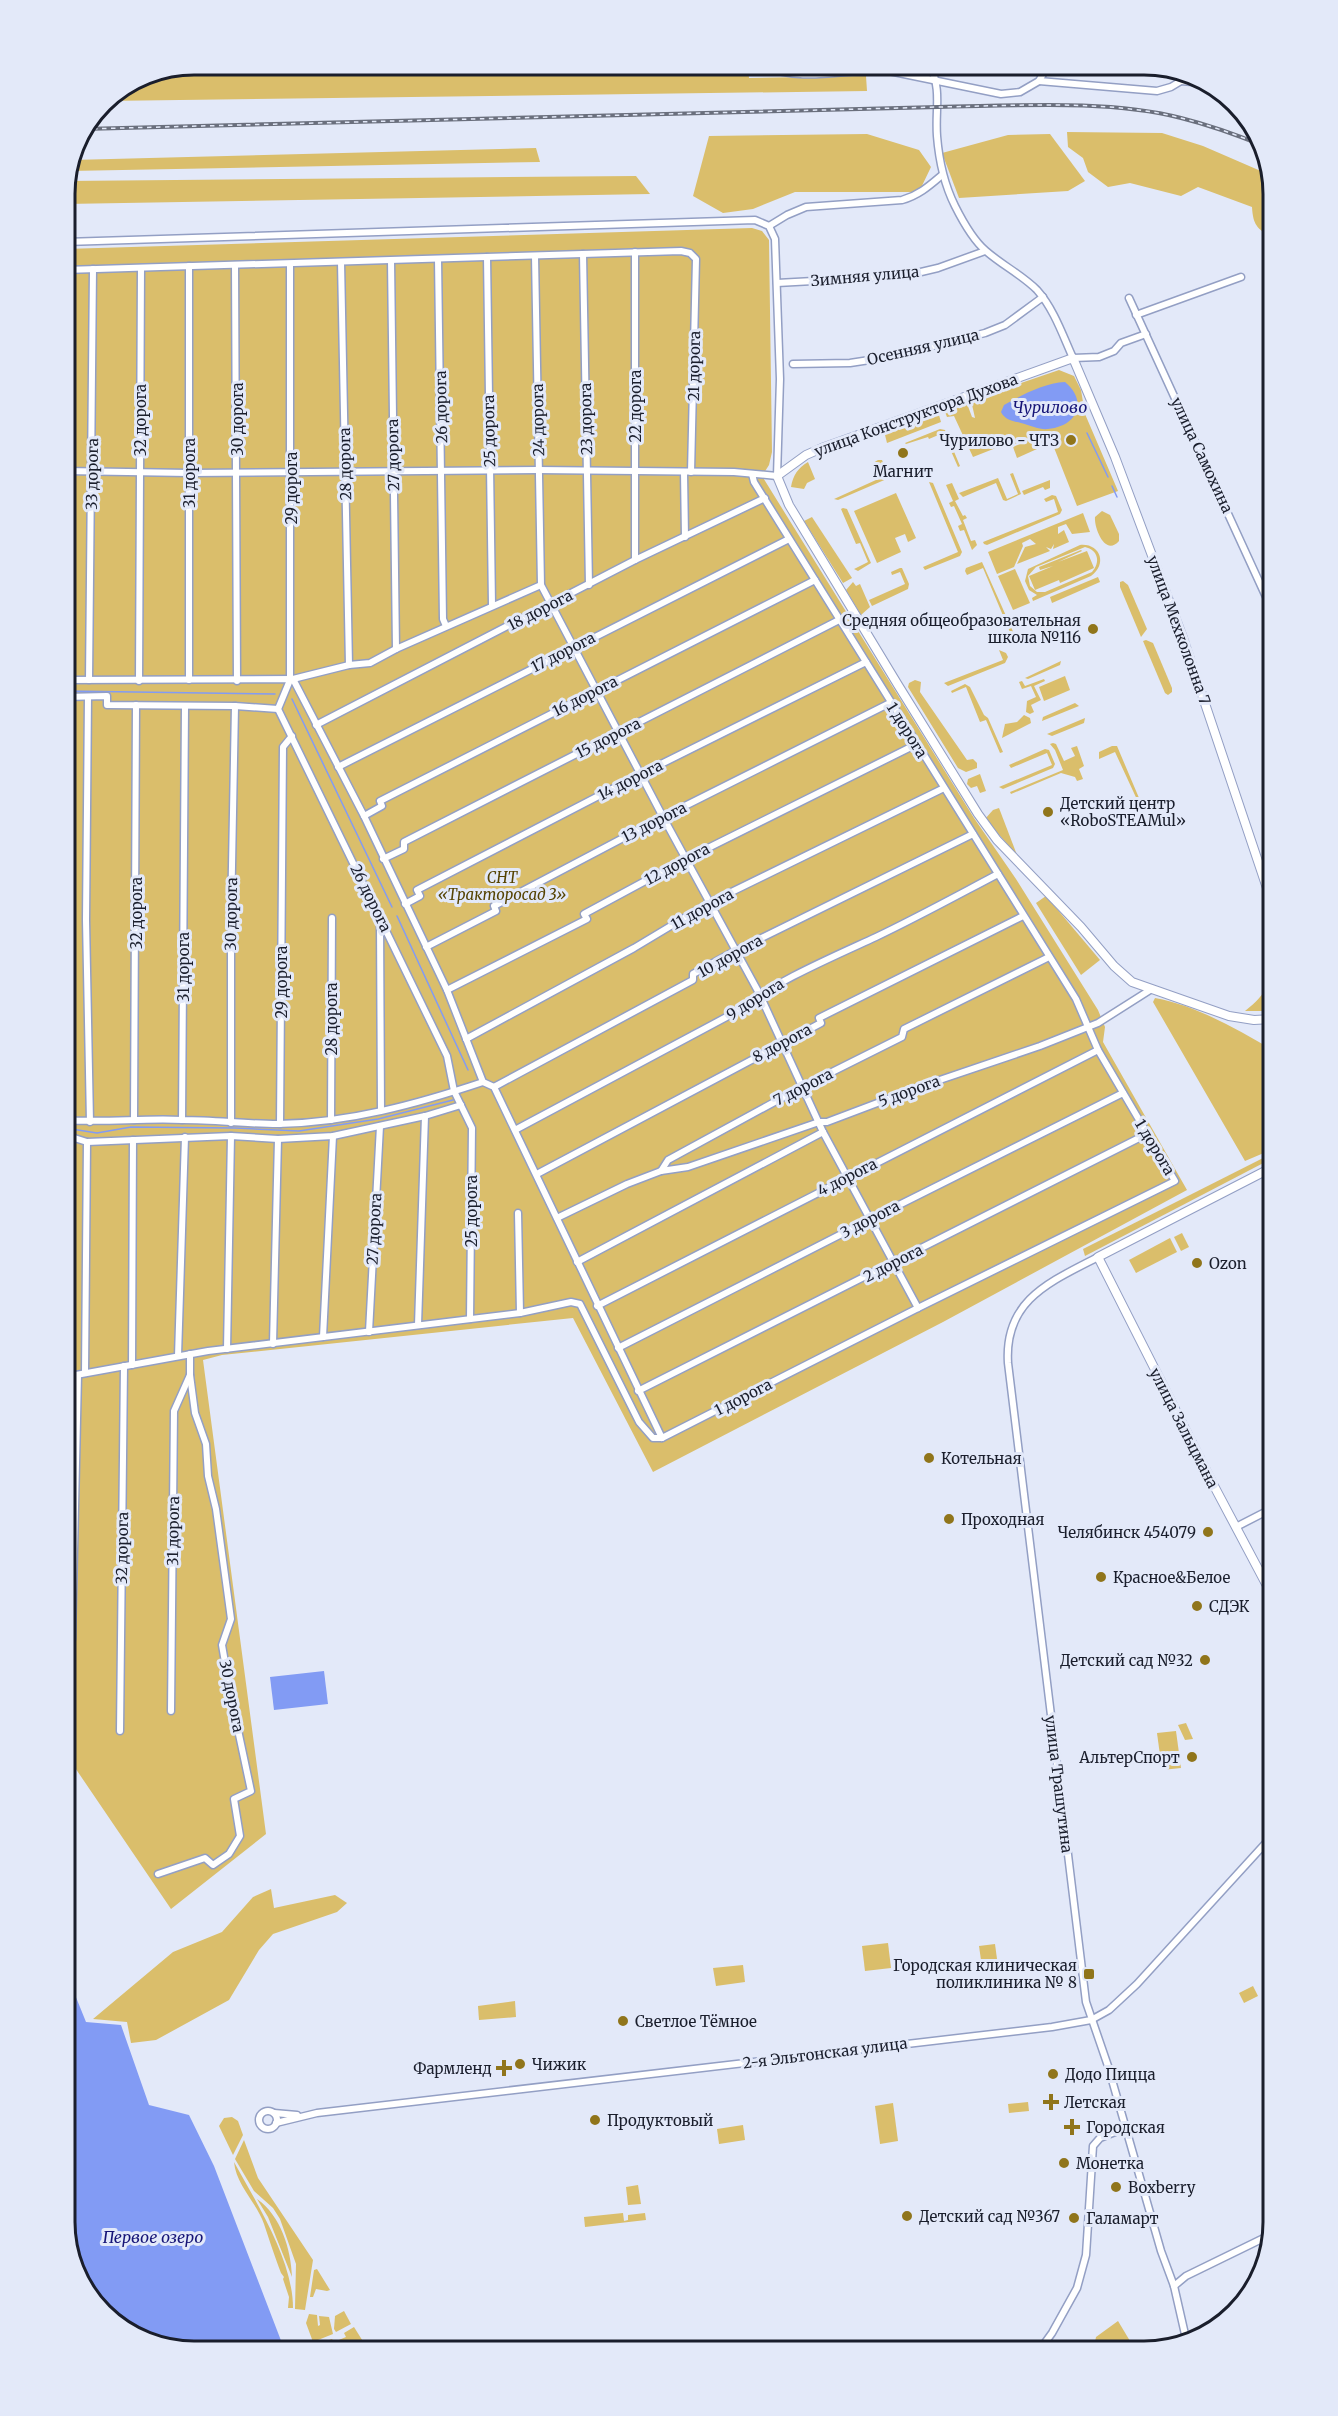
<svg xmlns="http://www.w3.org/2000/svg" width="1338" height="2416" viewBox="0 0 1338 2416" font-family="Merriweather,serif">
	<style>
		.green { fill: #dabe6b; fill-rule: evenodd }
		.water { fill: #829bf4 }
		.lines { fill: none; stroke-linecap: round; stroke-linejoin: round }
		.stream { stroke: #829bf4; stroke-width: 1.5 }
		.minor-casing { stroke: #939fc4; stroke-width: 9 }
		.tertiary-casing { stroke: #939fc4; stroke-width: 10 }
		.minor { stroke: #fff; stroke-width: 6 }
		.tertiary { stroke: #fff; stroke-width: 8 }
		.rail-casing { stroke: #6a6f7d; stroke-width: 4 }
		.rail { stroke: #e3e9f9; stroke-width: 1.5; stroke-dasharray: 4.5; stroke-linecap: butt }
		.poi-dot { fill: #90751b; stroke: #e3e9f9; stroke-width: 2 }
		.labels { text-anchor: middle; dominant-baseline: central; stroke-width: 6; stroke-linejoin: round; paint-order: stroke }
		.street-label { font-size: 15px; fill: #1a1e2c; stroke: #e3e9f9 }
		.poi-label { font-size: 15px; fill: #1a1e2c; stroke: #e3e9f9; text-anchor: start }
		.park-label { font-size: 15px; font-style: italic; fill: #554302; stroke: #e3e9f9 }
		.water-label { font-size: 16px; font-style: italic; fill: #161577; stroke: #e3e9f9 }
		.rim { fill: none; stroke: #1a1e2c; stroke-width: 3 }
	</style>
	<rect width="100%" height="100%" fill="#e3e9f9"/>
	<g class="green">
		<path d="M194,65H748L749,78L866,76L867,91L104,101L145,74Z"/>
		<path d="M1067,132L1162,133L1203,146L1270,175L1273,194V238C1257,229 1253,225 1252,207L1198,187L1181,196L1130,183L1108,187L1088,172L1083,158L1068,147Z"/>
		<path d="M867,134L919,150L931,167L919,192H795L753,209L723,213L693,196L709,136Z"/>
		<path d="M1050,134L1085,181L1068,191L959,198L942,153L1008,135Z"/>
		<path d="M536,148L540,162L69,171L72,160Z"/>
		<path d="M636,176L650,194L65,204L66,181Z"/>
		<path d="M752,228L762,231L769,240L772,452L769,465L762,476L974,818L1016,879L1098,1010L1105,1027L1103,1042L1187,1190L943,1322L653,1472L573,1318L222,1355L203,1360L266,1834L171,1909L65,1753V249Z"/>
		<path d="M1059,370L1074,376L1081,390L1085,414L1118,491L1077,506L1049,435L1038,433L1045,440L1048,447L1044,448L1040,441L1030,434L1031,437L1008,447L1006,444L973,457L954,416L947,417L945,412L948,407L966,401L972,417L975,418L971,400Z"/>
		<path d="M935,413L939,415L941,422L887,443L884,431Z"/>
		<path d="M940,429L945,430L960,466L942,475L958,467L943,433L929,439L928,437L906,444L905,443Z"/>
		<path d="M1033,438L1037,449L1017,458L1013,447Z"/>
		<path d="M878,460H882L889,478L838,500L834,499L887,475L882,463L874,467L873,463Z"/>
		<path d="M808,462L815,479L807,483L804,489L791,487C793,475 798,468 808,462Z"/>
		<path d="M1013,473L1021,494L1006,501L1003,500L996,483L963,497L959,493L998,478L1007,499L1018,494L1010,474Z"/>
		<path d="M1050,480V488L1045,490L1043,487L1024,495L1022,491Z"/>
		<path d="M929,482L933,483L962,552L960,556L925,570L923,567L958,552Z"/>
		<path d="M952,483L959,499L955,501L963,516L965,515L967,518L963,520L971,541L975,540L977,545L972,550L964,530L960,531L958,526L962,524L954,506L951,507L949,503L953,501L946,485Z"/>
		<path d="M896,493L916,538L908,542L905,534L895,538L901,552L877,563L854,511Z"/>
		<path d="M1052,495L1056,496L1062,510L1060,514L987,545L984,544L983,542L1058,512L1054,499L1046,502L1044,499Z"/>
		<path d="M843,508L847,509L871,563L858,571L854,569L868,562L860,543L856,544L841,509Z"/>
		<path d="M1102,511L1110,515L1119,534V541C1105,557 1094,528 1095,517Z"/>
		<path d="M1083,513L1090,532L1072,534L1066,524L1058,527V534L1064,530L1069,542L1053,549L1054,544L1051,549L1046,547L1050,551L1017,564L1025,547L1036,544L1030,539L1022,543L1023,546L1014,567L997,574L988,552Z"/>
		<path d="M812,517L852,578L843,583L804,521Z"/>
		<path d="M1080,545C1100,543 1108,564 1091,576L1033,601L1032,598L1037,595L1029,590L1025,581L1028,569ZM1085,547C1098,550 1101,562 1092,572L1045,592H1037L1030,586L1028,576L1036,567Z"/>
		<path d="M1081,550L1082,551L1058,562L1087,551L1094,568L1060,583L1059,580L1035,590L1029,576L1053,566L1040,570L1039,567Z"/>
		<path d="M982,562L1015,636V640L1010,643L1000,642L1012,637L983,568L967,575L965,571L966,568Z"/>
		<path d="M900,568H902L909,584L908,589L872,606L869,600L905,584L900,572L892,575L891,572Z"/>
		<path d="M1015,569L1030,603L1013,610L998,576Z"/>
		<path d="M1098,577L1100,582L1052,603L1050,597Z"/>
		<path d="M1123,581L1128,585L1147,629L1141,637L1120,587V582Z"/>
		<path d="M853,582L856,586L860,584L870,607L861,615L846,590Z"/>
		<path d="M1146,640L1153,643L1172,688V692L1168,695L1165,693L1143,641Z"/>
		<path d="M999,650L1006,653L1008,657L1005,663L948,686L944,683L1003,660Z"/>
		<path d="M1061,661L1060,665L1028,679L1025,678Z"/>
		<path d="M1065,676L1070,690L1044,701L1039,687Z"/>
		<path d="M1044,679L1045,681L1034,686L1041,700L1031,705L1034,712L1030,714L1026,712L1027,701L1036,697L1031,686L1022,689L1019,682L1022,681L1025,686Z"/>
		<path d="M915,680L921,682L920,692L967,760L973,759L977,763V768L966,772L958,768L908,687L909,683Z"/>
		<path d="M965,684L970,687L984,715L988,718L1003,752L1000,753L986,720L980,722L966,687L952,693L951,691Z"/>
		<path d="M1075,703L1079,706L1042,721L1043,717Z"/>
		<path d="M1024,715L1030,718L1031,723L1002,738L1005,724L1017,722Z"/>
		<path d="M1085,718L1084,723L1052,736L1047,734Z"/>
		<path d="M1053,743L1056,744L1064,761L1075,756L1071,748L1077,746L1084,766L1079,769L1083,779L1077,781L1075,777L1061,773L1011,794L1010,792L1063,770L1055,750L1050,744Z"/>
		<path d="M1112,746H1117L1142,805L1140,806L1115,752L1099,759V752Z"/>
		<path d="M1045,749L1049,750L1055,764L1053,768L1003,789L999,787L1052,765L1047,753L1011,768L1009,765Z"/>
		<path d="M980,774L986,791L980,793L977,786L971,788L967,784L968,779Z"/>
		<path d="M999,808L1017,855L985,819L993,810Z"/>
		<path d="M1046,896L1100,960L1081,975L1036,903Z"/>
		<path d="M1272,938H1273V1011H1245C1275,988 1272,974 1272,938Z"/>
		<path d="M1155,998C1198,1006 1236,1029 1273,1050V1149L1245,1161L1153,1002Z"/>
		<path d="M1273,1153V1158L1085,1256L1083,1249Z"/>
		<path d="M1182,1233L1189,1247L1181,1251L1174,1237Z"/>
		<path d="M1170,1238L1177,1252L1136,1273L1129,1260Z"/>
		<path d="M1186,1723L1193,1739L1185,1740L1178,1725Z"/>
		<path d="M1176,1731L1181,1768L1162,1770L1157,1733Z"/>
		<path d="M271,1889L274,1908L335,1895L347,1903L337,1912L273,1934L259,1950L229,2000L156,2040L131,2043L127,2022L93,2019L173,1952L222,1932L253,1897Z"/>
		<path d="M888,1943L891,1968L865,1971L862,1946Z"/>
		<path d="M995,1944L997,1959L981,1960L979,1946Z"/>
		<path d="M743,1965L745,1982L716,1986L713,1968Z"/>
		<path d="M1253,1986L1258,1996L1244,2003L1239,1993Z"/>
		<path d="M515,2001L516,2017L479,2020L478,2006Z"/>
		<path d="M1028,2102L1029,2111L1009,2113L1008,2104Z"/>
		<path d="M893,2103L898,2141L880,2144L875,2106Z"/>
		<path d="M232,2117L238,2121L243,2135L233,2155L219,2126L224,2118Z"/>
		<path d="M743,2125L745,2140L719,2144L717,2129Z"/>
		<path d="M244,2140L258,2178L313,2260L305,2310L295,2309L296,2264L280,2219L273,2208L254,2191L235,2159Z"/>
		<path d="M234,2162C257,2204 293,2260 293,2308H288L289,2297L283,2279L284,2277L281,2273C275,2257 269,2239 264,2224C257,2203 236,2185 234,2162Z"/>
		<path d="M638,2185L641,2204L628,2205L626,2187Z"/>
		<path d="M257,2199C281,2216 291,2249 292,2277L268,2217Z"/>
		<path d="M623,2213L624,2221L628,2220V2215L645,2213L646,2220L585,2227L584,2217Z"/>
		<path d="M317,2269L330,2290L327,2291L316,2289L313,2297H310L314,2270Z"/>
		<path d="M344,2311L351,2324L336,2332L334,2329L335,2316Z"/>
		<path d="M309,2314L317,2315L318,2326L320,2325L319,2316L329,2317L333,2334L313,2342L306,2323Z"/>
		<path d="M1118,2321L1136,2351H1093L1096,2337Z"/>
		<path d="M354,2327L369,2351H316L314,2345L332,2339L334,2342L346,2337L344,2333Z"/>
	</g>
	<g class="water">
		<path d="M1065,382C1088,401 1078,426 1048,429C1040,430 1029,425 1021,423C1013,421 1005,420 1001,412L1004,405C1022,395 1044,383 1065,382Z"/>
		<path d="M324,1671L328,1704L274,1710L270,1677Z"/>
		<path d="M65,1970L86,2022L121,2025L149,2105L189,2115L214,2166L285,2351H186L122,2330L74,2272L65,2222Z"/>
	</g>
	<g class="lines">
		<g class="stream">
			<path d="M1087,433L1108,477"/>
			<path d="M1112,486L1117,497"/>
			<path d="M65,691L275,694"/>
			<path d="M292,699L392,907"/>
			<path d="M397,916L468,1070"/>
			<path d="M65,1128L97,1133L131,1127L235,1128L299,1131L378,1119L453,1100"/>
		</g>
		<g class="minor-casing">
			<g id="minor">
				<path d="M760,65C793,79 823,74 857,71"/>
				<path d="M852,65L857,71H889L1001,94L1020,92L1039,81L1048,65"/>
				<path d="M930,65C942,92 935,108 937,136C939,161 944,184 955,206C963,222 973,240 986,251C1002,265 1022,275 1037,290C1054,309 1063,336 1073,358L1099,357L1114,351L1121,343L1146,334"/>
				<path d="M1039,81L1157,91L1171,87L1181,81L1180,74"/>
				<path d="M1181,81L1205,83"/>
				<path d="M769,226L787,215L806,207L902,200C919,195 929,186 942,175"/>
				<path d="M635,252V560"/>
				<path d="M583,254L589,585"/>
				<path d="M535,256L541,585L663,817L759,993L823,1132L918,1308"/>
				<path d="M487,257L492,605"/>
				<path d="M438,259L443,619L446,626"/>
				<path d="M391,261L396,649"/>
				<path d="M341,262L349,665"/>
				<path d="M235,265L237,681"/>
				<path d="M65,270L681,251L690,253L696,259L691,472"/>
				<path d="M777,283L904,276L938,268L985,251"/>
				<path d="M1129,298L1273,612"/>
				<path d="M1136,315L1241,277"/>
				<path d="M793,364L850,363L889,357L985,333L1005,325L1043,297"/>
				<path d="M65,471L189,473L538,470L734,472L777,476L780,379L775,239L769,226L755,220L65,242"/>
				<path d="M684,472L685,537"/>
				<path d="M293,679L349,665L370,663L396,649L541,585"/>
				<path d="M65,680L293,679L364,816L447,990L483,1082L494,1087L662,1438L918,1308L1175,1181L1098,1050L1076,999L754,482L752,474"/>
				<path d="M89,680L93,269"/>
				<path d="M189,680V266"/>
				<path d="M139,681L141,268"/>
				<path d="M65,697L107,696V705L235,706L278,709"/>
				<path d="M88,697L86,920L90,1122"/>
				<path d="M278,709L447,1056L454,1091L472,1128L470,1319"/>
				<path d="M278,709L290,680V264"/>
				<path d="M316,725L635,560L765,498"/>
				<path d="M338,767L789,539"/>
				<path d="M364,816L382,806L380,801L815,580"/>
				<path d="M383,859L404,849V842L839,620"/>
				<path d="M405,904L420,896L417,890L641,774L866,662"/>
				<path d="M380,922L381,1110"/>
				<path d="M426,947L496,911L494,906L663,817L890,703"/>
				<path d="M447,990L587,919L584,914L686,859L917,744"/>
				<path d="M466,1039L634,948L709,903L944,788"/>
				<path d="M494,1087L693,980V974L735,951L973,834"/>
				<path d="M65,1120C104,1123 143,1118 183,1120C215,1120 246,1124 278,1124C348,1123 417,1104 483,1082"/>
				<path d="M134,1120L136,705"/>
				<path d="M182,1120L185,707"/>
				<path d="M331,1120L332,918"/>
				<path d="M231,1123V919L235,706"/>
				<path d="M280,1124L283,747L292,736"/>
				<path d="M515,1130L732,1014C776,981 826,960 876,937C918,917 958,895 998,874"/>
				<path d="M65,1135L87,1142L231,1136L278,1139L333,1136L425,1116L461,1105"/>
				<path d="M661,1171L688,1167L819,1122H827L925,1085L1040,1046L1098,1023L1150,990"/>
				<path d="M537,1174L821,1023L819,1018L1023,916"/>
				<path d="M518,1213L520,1313"/>
				<path d="M557,1218L627,1184L661,1171L668,1160L802,1087L902,1037L904,1029L1049,957"/>
				<path d="M1098,1257C1050,1282 1004,1300 1008,1363L1086,2002L1108,2066L1161,2251L1174,2286L1187,2343"/>
				<path d="M577,1262L823,1132"/>
				<path d="M597,1306L1098,1050"/>
				<path d="M418,1325L425,1116"/>
				<path d="M369,1332L380,1126"/>
				<path d="M323,1337L333,1136"/>
				<path d="M273,1344L278,1139"/>
				<path d="M618,1348L869,1220L1123,1093"/>
				<path d="M227,1349L231,1136"/>
				<path d="M178,1356L185,1137"/>
				<path d="M132,1365L133,1140"/>
				<path d="M85,1373L87,1142"/>
				<path d="M65,1377L208,1351L520,1313L571,1302L580,1304L639,1422L653,1438H662"/>
				<path d="M638,1391L1147,1134"/>
				<path d="M1236,1527L1273,1508"/>
				<path d="M72,1639L78,1375"/>
				<path d="M171,1711L174,1411L190,1375V1354"/>
				<path d="M120,1731L124,1366"/>
				<path d="M158,1874L205,1858L213,1865L229,1854L240,1836L234,1799L251,1791L231,1697L222,1645L231,1619L216,1509L208,1476L206,1444L195,1413L190,1375"/>
				<circle cx="268" cy="2120" r="9"/>
				<path d="M274,2113L297,2115"/>
				<path d="M276,2123L317,2113L1052,2027L1091,2020L1109,2010L1137,1984L1273,1835"/>
				<path d="M1174,2286L1186,2276L1270,2235"/>
				<path d="M524,2351L603,2345"/>
				<path d="M1039,2351L1052,2333L1077,2288L1086,2255L1093,2146L1100,2138L1125,2128"/>
			</g>
		</g>
		<g class="tertiary-casing">
			<g id="tertiary">
				<path d="M1273,1019L1254,1020L1229,1016L1132,982L1114,966L1081,927L997,840L978,814L898,685L789,505L777,476L806,455L822,448L1073,358L1115,457L1183,638L1273,906"/>
				<path d="M1273,1597L1213,1484L1098,1257L1273,1167"/>
			</g>
		</g>
		<use href="#minor" class="minor"/>
		<use href="#tertiary" class="tertiary"/>
		<g class="rail-casing">
			<path id="rail" d="M84,129L938,107C1013,106 1108,99 1181,118C1209,125 1237,135 1264,146"/>
		</g>
		<use href="#rail" class="rail"/>
	</g>
	<g class="poi-dot">
		<circle cx="1071" cy="440" r="6"/>
		<circle cx="903" cy="453" r="6"/>
		<circle cx="1093" cy="629" r="6"/>
		<circle cx="1048" cy="812" r="6"/>
		<circle cx="1197" cy="1263" r="6"/>
		<circle cx="929" cy="1458" r="6"/>
		<circle cx="949" cy="1519" r="6"/>
		<circle cx="1208" cy="1532" r="6"/>
		<circle cx="1101" cy="1577" r="6"/>
		<circle cx="1197" cy="1606" r="6"/>
		<circle cx="1205" cy="1660" r="6"/>
		<circle cx="1192" cy="1757" r="6"/>
		<rect x="1083" y="1968" width="12" height="12" rx="3"/>
		<circle cx="623" cy="2021" r="6"/>
		<circle cx="520" cy="2064" r="6"/>
		<path d="M501 2059h6v6h6v6h-6v6h-6v-6h-6v-6h6z"/>
		<circle cx="1053" cy="2074" r="6"/>
		<path d="M1048 2093h6v6h6v6h-6v6h-6v-6h-6v-6h6z"/>
		<circle cx="595" cy="2120" r="6"/>
		<path d="M1069 2118h6v6h6v6h-6v6h-6v-6h-6v-6h6z"/>
		<circle cx="1064" cy="2163" r="6"/>
		<circle cx="1116" cy="2187" r="6"/>
		<circle cx="907" cy="2216" r="6"/>
		<circle cx="1074" cy="2218" r="6"/>
	</g>
	<g class="labels">
		<g class="street-label">
			<text transform="translate(865 276) rotate(-5)">Зимняя улица</text>
			<text transform="translate(923 347) rotate(-13)">Осенняя улица</text>
			<text transform="translate(694 366) rotate(-89)">21 дорога</text>
			<text transform="translate(635 406) rotate(-90)">22 дорога</text>
			<text transform="translate(441 407) rotate(-91)">26 дорога</text>
			<text transform="translate(916 415) rotate(-20)">улица Конструктора Духова</text>
			<text transform="translate(237 419) rotate(-90)">30 дорога</text>
			<text transform="translate(586 419) rotate(-91)">23 дорога</text>
			<text transform="translate(140 420) rotate(-90)">32 дорога</text>
			<text transform="translate(538 420) rotate(-91)">24 дорога</text>
			<text transform="translate(489 431) rotate(-91)">25 дорога</text>
			<text transform="translate(393 455) rotate(-91)">27 дорога</text>
			<text transform="translate(1202 455) rotate(65)">улица Самохина</text>
			<text transform="translate(345 464) rotate(-91)">28 дорога</text>
			<text transform="translate(189 473) rotate(-90)">31 дорога</text>
			<text transform="translate(92 474) rotate(-89)">33 дорога</text>
			<text transform="translate(291 488) rotate(-90)">29 дорога</text>
			<text transform="translate(540 610) rotate(-27)">18 дорога</text>
			<text transform="translate(1179 630) rotate(70)">улица Мехколонна 7</text>
			<text transform="translate(563 652) rotate(-27)">17 дорога</text>
			<text transform="translate(585 696) rotate(-27)">16 дорога</text>
			<text transform="translate(907 730) rotate(58)">1 дорога</text>
			<text transform="translate(608 738) rotate(-27)">15 дорога</text>
			<text transform="translate(630 780) rotate(-27)">14 дорога</text>
			<text transform="translate(654 822) rotate(-27)">13 дорога</text>
			<text transform="translate(677 864) rotate(-28)">12 дорога</text>
			<text transform="translate(371 898) rotate(64)">26 дорога</text>
			<text transform="translate(702 909) rotate(-29)">11 дорога</text>
			<text transform="translate(136 913) rotate(-90)">32 дорога</text>
			<text transform="translate(231 914) rotate(-89)">30 дорога</text>
			<text transform="translate(730 956) rotate(-29)">10 дорога</text>
			<text transform="translate(183 967) rotate(-90)">31 дорога</text>
			<text transform="translate(281 982) rotate(-90)">29 дорога</text>
			<text transform="translate(755 999) rotate(-32)">9 дорога</text>
			<text transform="translate(331 1019) rotate(-90)">28 дорога</text>
			<text transform="translate(782 1043) rotate(-28)">8 дорога</text>
			<text transform="translate(803 1087) rotate(-27)">7 дорога</text>
			<text transform="translate(909 1091) rotate(-20)">5 дорога</text>
			<text transform="translate(1155 1147) rotate(59)">1 дорога</text>
			<text transform="translate(847 1177) rotate(-27)">4 дорога</text>
			<text transform="translate(471 1211) rotate(-90)">25 дорога</text>
			<text transform="translate(870 1219) rotate(-27)">3 дорога</text>
			<text transform="translate(374 1229) rotate(-87)">27 дорога</text>
			<text transform="translate(893 1263) rotate(-27)">2 дорога</text>
			<text transform="translate(743 1397) rotate(-27)">1 дорога</text>
			<text transform="translate(1184 1428) rotate(63)">улица Зальцмана</text>
			<text transform="translate(173 1531) rotate(-89)">31 дорога</text>
			<text transform="translate(122 1548) rotate(-89)">32 дорога</text>
			<text transform="translate(232 1696) rotate(79)">30 дорога</text>
			<text transform="translate(1059 1784) rotate(83)">улица Трашутина</text>
			<text transform="translate(825 2053) rotate(-7)">2-я Эльтонская улица</text>
		</g>
		<g class="poi-label">
			<text x="1059" y="440" text-anchor="end">Чурилово - ЧТЗ</text>
			<text x="903" y="471" text-anchor="middle">Магнит</text>
			<text x="1081" y="620" text-anchor="end">Средняя общеобразовательная<tspan x="1081" dy="17">школа №116</tspan></text>
			<text x="1060" y="803">Детский центр<tspan x="1060" dy="17">«RoboSTEAMul»</tspan></text>
			<text x="1209" y="1263">Ozon</text>
			<text x="941" y="1458">Котельная</text>
			<text x="961" y="1519">Проходная</text>
			<text x="1196" y="1532" text-anchor="end">Челябинск 454079</text>
			<text x="1113" y="1577">Красное&amp;Белое</text>
			<text x="1209" y="1606">СДЭК</text>
			<text x="1193" y="1660" text-anchor="end">Детский сад №32</text>
			<text x="1180" y="1757" text-anchor="end">АльтерСпорт</text>
			<text x="1077" y="1965" text-anchor="end">Городская клиническая<tspan x="1077" dy="17">поликлиника № 8</tspan></text>
			<text x="635" y="2021">Светлое Тёмное</text>
			<text x="532" y="2064">Чижик</text>
			<text x="492" y="2068" text-anchor="end">Фармленд</text>
			<text x="1065" y="2074">Додо Пицца</text>
			<text x="1064" y="2102">Летская</text>
			<text x="607" y="2120">Продуктовый</text>
			<text x="1086" y="2127">Городская</text>
			<text x="1076" y="2163">Монетка</text>
			<text x="1128" y="2187">Boxberry</text>
			<text x="919" y="2216">Детский сад №367</text>
			<text x="1086" y="2218">Галамарт</text>
		</g>
		<g class="park-label">
			<text x="502" y="877">СНТ<tspan x="502" dy="17">«Тракторосад 3»</tspan></text>
		</g>
		<g class="water-label">
			<text x="1050" y="407">Чурилово</text>
			<text x="153" y="2237">Первое озеро</text>
		</g>
	</g>
	<path d="M0 0H1338V2416H0ZM194 75H1144A119 119 0 0 1 1263 194V2222A119 119 0 0 1 1144 2341H194A119 119 0 0 1 75 2222V194A119 119 0 0 1 194 75Z" fill="#e3e9f9" fill-rule="evenodd"/>
	<path class="rim" d="M194 75H1144A119 119 0 0 1 1263 194V2222A119 119 0 0 1 1144 2341H194A119 119 0 0 1 75 2222V194A119 119 0 0 1 194 75Z"/>
</svg>
